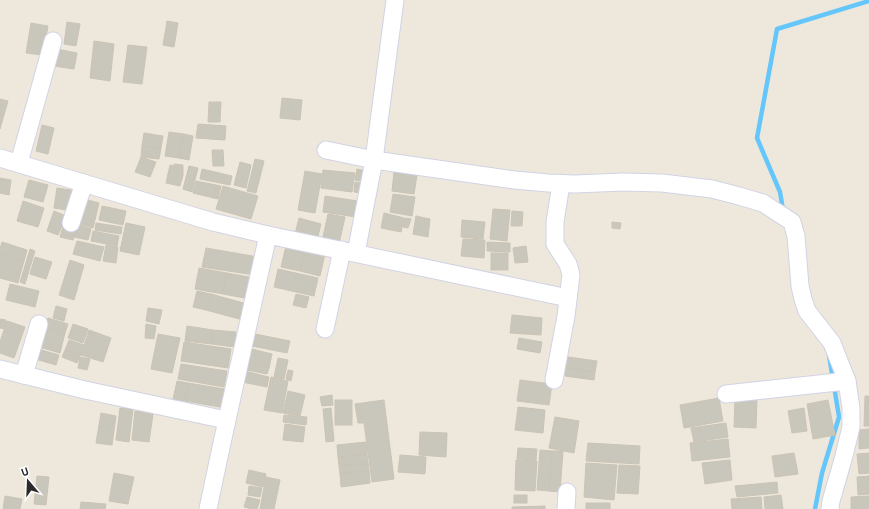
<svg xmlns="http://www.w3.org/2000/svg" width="869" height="509" viewBox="0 0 869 509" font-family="'Titillium Web',sans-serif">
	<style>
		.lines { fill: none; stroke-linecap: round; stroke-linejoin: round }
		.stream { stroke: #65c6fb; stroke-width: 4.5 }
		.building { fill: #c9c6bb; stroke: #cac4b5 }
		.minor-casing { stroke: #d1d3e5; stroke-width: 19 }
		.minor { stroke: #fff; stroke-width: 17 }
	</style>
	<rect width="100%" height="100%" fill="#eee8dc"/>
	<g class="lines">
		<g class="stream">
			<path d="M783,210L780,192L757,138L777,29L869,1"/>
			<path d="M815,509L822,473L839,417L829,355"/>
		</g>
	</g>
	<g class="building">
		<path d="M167,21L178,23L174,47L163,45Z"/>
		<path d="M67,22L80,24L76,46L64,44Z"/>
		<path d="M31,23L48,26L43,55L26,53Z"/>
		<path d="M94,41L114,44L110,81L90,78Z"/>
		<path d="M128,45L147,47L142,84L123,82Z"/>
		<path d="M57,49L77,53L74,69L54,66Z"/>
		<path d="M282,98L302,100L300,120L280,118Z"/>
		<path d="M0,99L8,101L0,129Z"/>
		<path d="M209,102H221L220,122H208Z"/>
		<path d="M198,124L226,126L225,140L196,138Z"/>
		<path d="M42,125L54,128L48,154L36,151Z"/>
		<path d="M169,132L184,134L179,158L165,156Z"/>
		<path d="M144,133L163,136L161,148L142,146Z"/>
		<path d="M184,134L193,136L189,160L179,158Z"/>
		<path d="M142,146L161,148L159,159L141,157Z"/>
		<path d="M212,150H223L224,166H213Z"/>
		<path d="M141,157L156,162L150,177L135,172Z"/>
		<path d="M255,159L264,161L256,193L247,191Z"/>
		<path d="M240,162L251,165L246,188L234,185Z"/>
		<path d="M174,164L183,165V175L180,186L166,183L170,165L174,166Z"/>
		<path d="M189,166L198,168L192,192L183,189Z"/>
		<path d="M202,169L232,176L230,185L200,179Z"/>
		<path d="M357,169L367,171L366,182L355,180Z"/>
		<path d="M323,170L355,173L352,192L321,188Z"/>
		<path d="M305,171L322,174L315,213L298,210Z"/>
		<path d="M394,172L417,175L414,194L392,191Z"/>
		<path d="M0,178L11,180L9,195L0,193Z"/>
		<path d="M29,180L48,185L43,202L24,197Z"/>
		<path d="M196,181L221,186L218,199L193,193Z"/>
		<path d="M355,182L363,183L362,193L354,192Z"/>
		<path d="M223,186L258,196L251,219L216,209Z"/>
		<path d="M57,188L77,191L73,211L54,208Z"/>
		<path d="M393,194L415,197L412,216L390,212Z"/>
		<path d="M325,196L358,201L356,217L323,212Z"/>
		<path d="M84,199L99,203L93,228L78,224Z"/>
		<path d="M23,201L44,208L38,227L17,221Z"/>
		<path d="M102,206L126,211L123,225L99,220Z"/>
		<path d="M493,209L510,210L507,241L490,239Z"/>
		<path d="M54,211L66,216L58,235L47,231Z"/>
		<path d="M512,211L523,212L522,226H511Z"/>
		<path d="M384,213L404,218L401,232L381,228Z"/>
		<path d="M328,214L345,217L339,244L322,241Z"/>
		<path d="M416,216L430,219L428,237L413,234Z"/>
		<path d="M299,218L321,224L317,240L295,234Z"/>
		<path d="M405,218L411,219L408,228L403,227Z"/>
		<path d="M462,220L485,222L483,239L461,237Z"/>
		<path d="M64,222L77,226L73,240L60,237Z"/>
		<path d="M612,222L621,223L620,229L612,228Z"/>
		<path d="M96,223L122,227L121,234L95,230Z"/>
		<path d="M126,223L145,227L139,255L120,251Z"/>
		<path d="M78,225L91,229L88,240L74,237Z"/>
		<path d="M93,231L119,236L117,246L91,241Z"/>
		<path d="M463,239L485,240L484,258L461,256Z"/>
		<path d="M77,241L104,247L100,261L73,254Z"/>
		<path d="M287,241L306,246L300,271L281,267Z"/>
		<path d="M2,242L27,250L24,261L0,254V249Z"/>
		<path d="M487,242L510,243V252L487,251Z"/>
		<path d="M106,245L118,247L116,263L103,261Z"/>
		<path d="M306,246L326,250L320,276L300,271Z"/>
		<path d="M526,246L528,262L515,263L513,248Z"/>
		<path d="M206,248L258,257L255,275L202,267Z"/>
		<path d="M30,249L35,251L25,284L20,282Z"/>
		<rect x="491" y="253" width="17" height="17"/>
		<path d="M0,254L24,261L20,275L0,270Z"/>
		<path d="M35,257L52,262L46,279L30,274Z"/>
		<path d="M70,260L84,265L74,300L59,295Z"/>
		<path d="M199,268L227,273L223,294L195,289Z"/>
		<path d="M278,269L318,278L314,296L274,287Z"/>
		<path d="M0,270L20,275L18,283L0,278Z"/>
		<path d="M227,273L254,278L250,299L223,294Z"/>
		<path d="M10,284L39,291L35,307L6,300Z"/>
		<path d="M197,291L211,294L206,310L193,307Z"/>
		<path d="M211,294L247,304L243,320L206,310Z"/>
		<path d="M296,294L309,297L306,308L293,305Z"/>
		<path d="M56,306L67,309L64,321L53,318Z"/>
		<path d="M148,308L162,310L159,324L146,321Z"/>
		<path d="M512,315L542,318L541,335L510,333Z"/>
		<path d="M48,318L68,324L65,333L45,327Z"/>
		<path d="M0,319L6,320L4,329L0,328Z"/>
		<path d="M7,321L25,327L14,358L0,353V342Z"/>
		<path d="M73,324L88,329L83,343L68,338Z"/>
		<path d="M146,324L156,326L154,339L145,338Z"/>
		<path d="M187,326L213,330L212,344L185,341Z"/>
		<path d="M45,327L65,333L60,353L39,347Z"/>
		<path d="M89,330L111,338L103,362L81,355Z"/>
		<path d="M213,330L236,332L234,347L212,344Z"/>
		<path d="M158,334L180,338L172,373L151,369Z"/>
		<path d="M255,334L290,341L287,353L252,346Z"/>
		<path d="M519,338L542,342L540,353L517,349Z"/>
		<path d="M69,340L84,345L80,356L65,350Z"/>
		<path d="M184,342L231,349L228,368L181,361Z"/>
		<path d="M38,349L59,355L56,365L35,359Z"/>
		<path d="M252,349L272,354L269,368L248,363Z"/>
		<path d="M65,350L80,356L77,363L62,357Z"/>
		<path d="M80,357L90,359L87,370L78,368Z"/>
		<path d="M568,357L597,361L595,372L566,368Z"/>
		<path d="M278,358L288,360L284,379L274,377Z"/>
		<path d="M248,363L269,368L267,374L247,370Z"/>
		<path d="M181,364L227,371L224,387L178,379Z"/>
		<path d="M566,368L595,372L594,380L565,376Z"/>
		<path d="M288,370L293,371L291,381L286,379Z"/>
		<path d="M245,371L269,377L267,387L242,382Z"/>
		<path d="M271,377L288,381L282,413L264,410Z"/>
		<path d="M520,380L552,384L549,405L517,401Z"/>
		<path d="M177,381L188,383L185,401L173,399Z"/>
		<path d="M188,383L224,389L220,407L185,401Z"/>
		<path d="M288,391L305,395L300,416L283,413Z"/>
		<path d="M332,395L333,405L322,406L320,397Z"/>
		<path d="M865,396H869V426H864Z"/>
		<path d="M719,398L723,421L684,428L680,405Z"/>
		<path d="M735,398L757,399L756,428L734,427Z"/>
		<rect x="335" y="400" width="17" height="25"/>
		<path d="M384,400L394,479L372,482L364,423H358L355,404Z"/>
		<path d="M828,400L835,435L813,439L807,404Z"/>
		<path d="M518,407L545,410L543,433L515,430Z"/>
		<path d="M120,408L133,409L129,442L116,440Z"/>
		<path d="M331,408L334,441L326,442L323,409Z"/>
		<path d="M804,408L807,431L792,433L788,411Z"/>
		<path d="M135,411L153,414L149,442L132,440Z"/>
		<path d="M101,413L116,416L112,445L96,443Z"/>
		<path d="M284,415L307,417L306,425L283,422Z"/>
		<path d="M555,417L579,421L574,453L549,448Z"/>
		<path d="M726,423L728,437L694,442L691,428Z"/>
		<path d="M285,424L305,427L303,442L283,440Z"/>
		<path d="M869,429V448L859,449V430Z"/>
		<path d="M420,432L447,433L446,457L419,455Z"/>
		<path d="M728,439L730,457L692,461L690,443Z"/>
		<path d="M366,442L367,454L338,457L337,445Z"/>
		<path d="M588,443L640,446L639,464L586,461Z"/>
		<path d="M518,448L537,449L536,460L517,459Z"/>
		<path d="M540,450L552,451L549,491L537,490Z"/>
		<path d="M552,451H563L560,492L549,491Z"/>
		<path d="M794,453L798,474L775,477L772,456Z"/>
		<path d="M869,453V473L859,474L857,454Z"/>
		<path d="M367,454L368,463L339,466L338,457Z"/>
		<path d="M400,455L426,457L425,474L398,472Z"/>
		<path d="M516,460L537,461L535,491L515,490Z"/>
		<path d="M730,460L732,480L705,484L702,463Z"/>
		<path d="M368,463L369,471L340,474L339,466Z"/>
		<path d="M586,463L617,465L614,500L584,497Z"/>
		<path d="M619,465L640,466L638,494L617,493Z"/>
		<path d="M249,470L266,474L263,487L246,483Z"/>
		<path d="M369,471L370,483L341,487L340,474Z"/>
		<path d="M114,473L134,477L128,504L109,501Z"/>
		<path d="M37,476L49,477L46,505L34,504Z"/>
		<path d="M869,476V494L858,495L857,477Z"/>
		<path d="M266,477L280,480L274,509H260Z"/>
		<path d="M777,482L778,493L737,497L735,486Z"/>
		<path d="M249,486L262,488L260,497L248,495Z"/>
		<rect x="514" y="495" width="13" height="8"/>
		<path d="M781,495L783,509H765L764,497Z"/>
		<path d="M5,496L22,499L20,509H3Z"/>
		<path d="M869,496V509H851V497Z"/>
		<path d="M247,497L260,500L257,509H252L244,507Z"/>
		<path d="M761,497L762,509H732L731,499Z"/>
		<path d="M81,502L106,504L105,509H80Z"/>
		<rect x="586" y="503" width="24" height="6"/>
		<path d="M545,506V509H512V507Z"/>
	</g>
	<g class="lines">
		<g class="minor-casing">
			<g id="minor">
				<path d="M326,150L374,160L395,0"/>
				<path d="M0,158L213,222L268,235L568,298"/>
				<path d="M19,163L53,41"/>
				<path d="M71,223L84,183"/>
				<path d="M356,253L374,160L515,180L548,183L575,184L623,182L662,183L712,189L739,196L763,203L792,222L796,236L800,286L803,299L807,311L832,343L847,381L851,408V427L844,456L831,501L830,509"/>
				<path d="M325,329L342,250"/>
				<path d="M0,369L85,390L226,420"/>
				<path d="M24,375L39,324"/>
				<path d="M554,380L566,316L571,275L568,264L555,244V222L561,184"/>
				<path d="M726,394L847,381"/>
				<path d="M208,509C227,417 248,326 268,235"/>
				<path d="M566,509L567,492"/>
			</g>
		</g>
		<use href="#minor" class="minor"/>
	</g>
	<g transform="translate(28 481) rotate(341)" stroke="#ffffff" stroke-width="3" paint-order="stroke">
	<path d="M0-3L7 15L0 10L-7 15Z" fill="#2b2b2b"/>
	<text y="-6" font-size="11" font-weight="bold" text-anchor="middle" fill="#2b2b2b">U</text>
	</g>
</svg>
